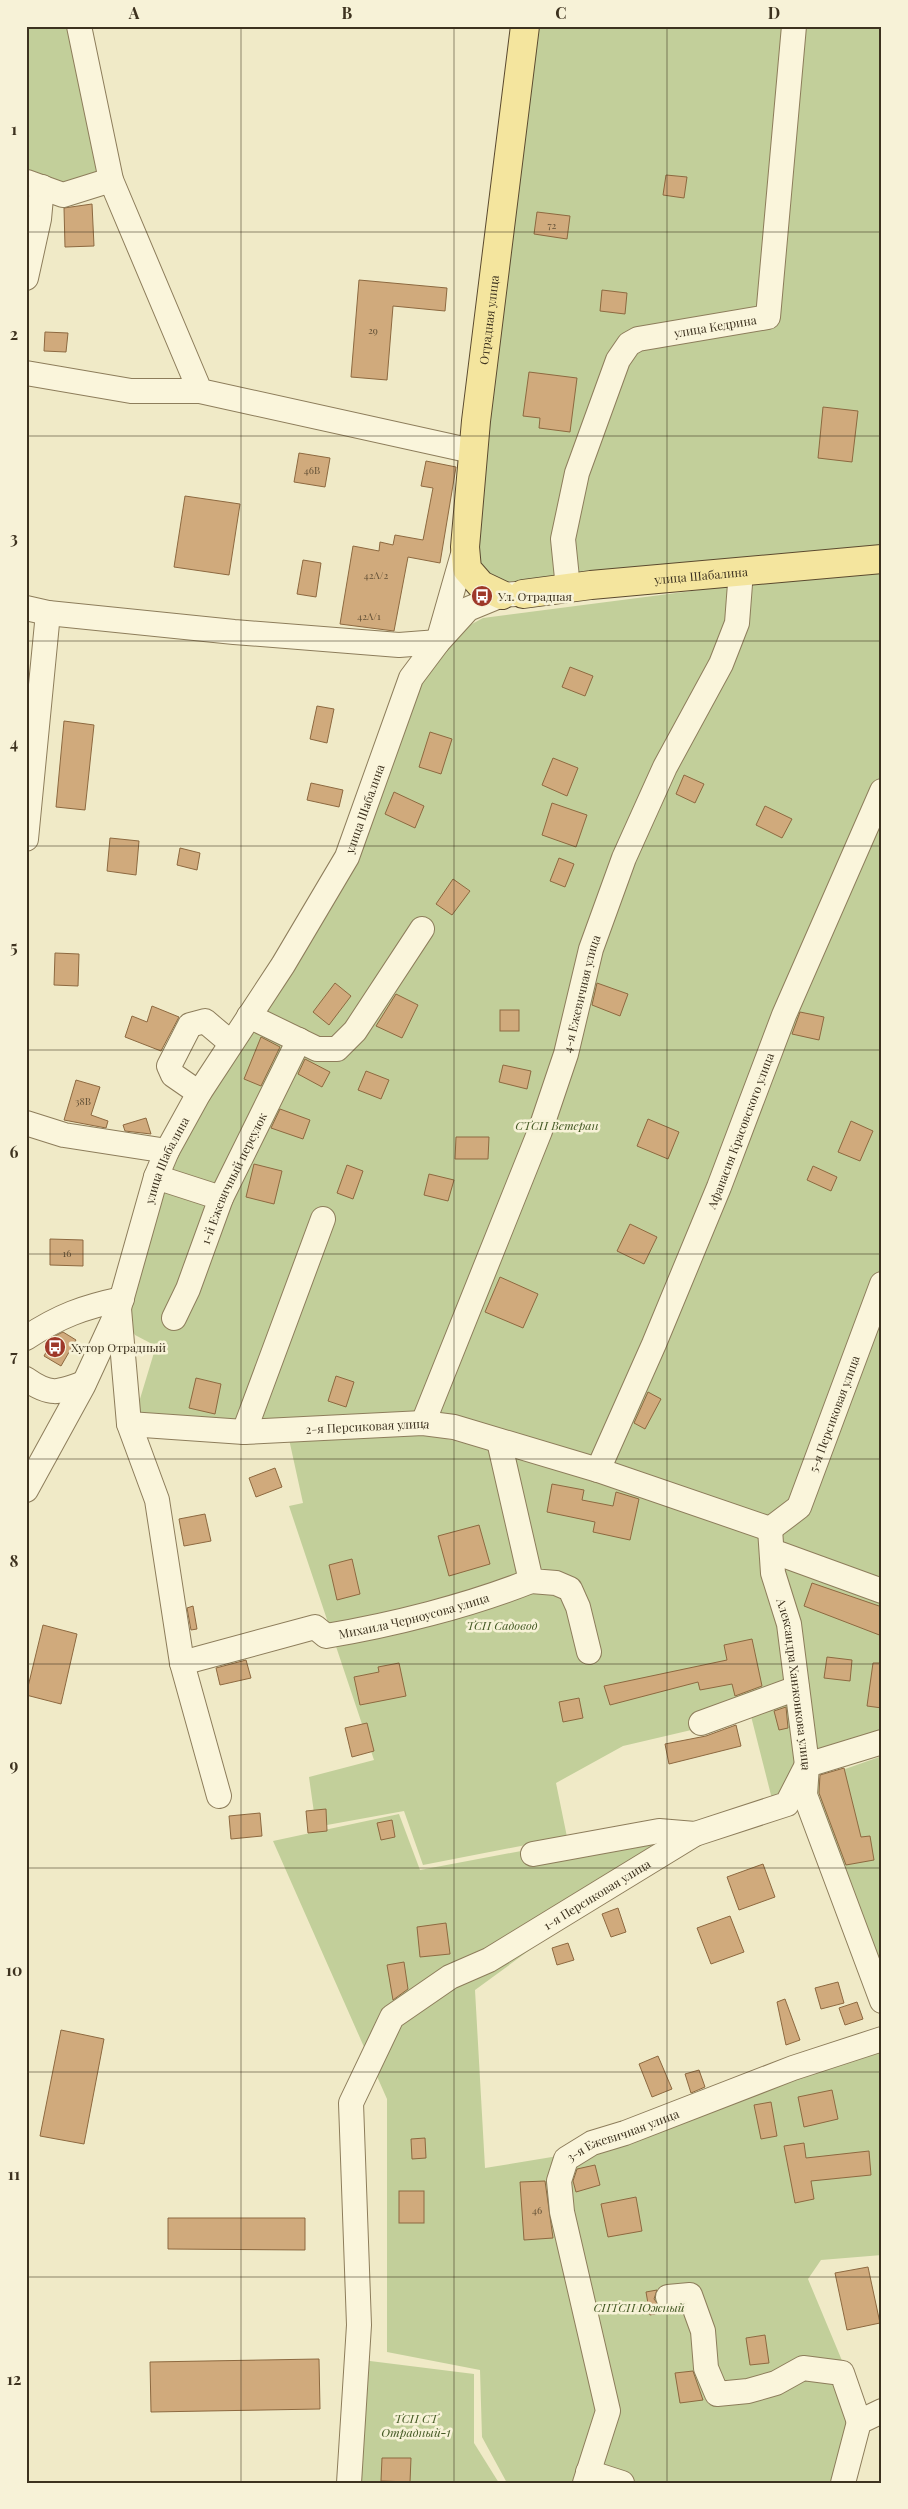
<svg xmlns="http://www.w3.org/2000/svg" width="908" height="2509" viewBox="0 0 908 2509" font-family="'Playfair Display',serif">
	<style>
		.green { fill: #c2cf9a }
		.building { fill: #d0aa7c; stroke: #8d6940 }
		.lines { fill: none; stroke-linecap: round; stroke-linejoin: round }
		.minor-casing { stroke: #8d7d5b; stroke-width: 26 }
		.major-casing { stroke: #5b4a2f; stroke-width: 30 }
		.minor { stroke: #faf5db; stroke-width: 24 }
		.major { stroke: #f4e59e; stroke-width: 28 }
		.grid { fill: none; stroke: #3d321f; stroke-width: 1; stroke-opacity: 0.55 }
		.labels { text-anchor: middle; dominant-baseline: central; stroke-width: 5; stroke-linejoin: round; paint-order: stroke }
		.number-label { font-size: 10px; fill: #625036 }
		.street-label { font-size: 12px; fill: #3d321f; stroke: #f7f2d7 }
		.poi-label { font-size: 12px; fill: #3d321f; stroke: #f7f2d7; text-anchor: start }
		.park-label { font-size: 12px; font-style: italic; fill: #455a25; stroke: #f7f2d7 }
		.neatline { fill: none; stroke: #3d321f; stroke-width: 2 }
		.grid-label { font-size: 16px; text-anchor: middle; font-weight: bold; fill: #3d321f }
	</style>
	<rect width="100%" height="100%" fill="#f0eac7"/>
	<g class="green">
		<path d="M26,26H92L119,172L65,186L26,174Z"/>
		<path d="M525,26H882V546L523,594L481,585L465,547Z"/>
		<path d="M882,571V1746L814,1770L766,1534L424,1428L133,1422L156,1346L135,1335L117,1303L143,1213L340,859L435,644L483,618L707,589Z"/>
		<path d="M425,1434L508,1453L761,1536L802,1765L773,1803L751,1716L623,1746L556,1783L567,1837L423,1865L404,1811L316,1827L309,1777L374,1760L289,1506L303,1503L289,1439Z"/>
		<path d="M882,1756V1982L814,1780Z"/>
		<path d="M399,1814L420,1870L664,1824L706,1821L475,1990L485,2168L558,2156L882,2051V2255L821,2260L808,2279L863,2411L838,2483H507L482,2437L480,2370L387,2352V2099L273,1841Z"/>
		<path d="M362,2360L474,2374V2443L499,2483H358Z"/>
	</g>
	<g class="building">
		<path d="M666,175L687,177L684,198L663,195Z"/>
		<path d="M92,204L94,246L65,247L64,208Z"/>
		<path d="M537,212L570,216L567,239L534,234Z"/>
		<path d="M359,280L447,288L445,311L393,306L387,380L351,377Z"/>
		<path d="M602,290L627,293L625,314L600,311Z"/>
		<path d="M45,332L68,333L66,352L44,351Z"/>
		<path d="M529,372L577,378L570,432L539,428L540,418L523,416Z"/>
		<path d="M823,407L858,411L852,462L818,458Z"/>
		<path d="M299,453L330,458L325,487L294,482Z"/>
		<path d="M426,461L456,467L440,563L408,557L394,631L340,624L353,546L379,551L380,542L393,545L395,535L423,540L433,488L421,486Z"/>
		<path d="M185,496L240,504L229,575L174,567Z"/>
		<path d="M303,560L321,563L316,597L297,594Z"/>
		<path d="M570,667L593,676L585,696L562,687Z"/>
		<path d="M317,706L334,709L327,743L310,739Z"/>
		<path d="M64,721L94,725L85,810L56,807Z"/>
		<path d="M430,732L452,739L441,774L419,767Z"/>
		<path d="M553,758L578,768L567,796L542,785Z"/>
		<path d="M684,775L704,784L695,803L676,794Z"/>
		<path d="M311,783L343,790L339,807L307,800Z"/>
		<path d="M394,792L424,806L415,828L385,814Z"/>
		<path d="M552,803L587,815L576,847L542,835Z"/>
		<path d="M765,806L792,819L782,838L756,825Z"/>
		<path d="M110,838L139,841L136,875L107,871Z"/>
		<path d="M180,848L200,853L197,870L177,865Z"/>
		<path d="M559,858L574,864L565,887L550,881Z"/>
		<path d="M453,879L470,891L452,915L436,904Z"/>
		<path d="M55,953L79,954L78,986L54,985Z"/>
		<path d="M335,983L351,996L329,1025L313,1012Z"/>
		<path d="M597,983L628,994L620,1016L592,1005Z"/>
		<path d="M396,994L418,1005L402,1038L376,1026Z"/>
		<path d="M152,1006L179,1017L161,1051L125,1037L132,1016L147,1022Z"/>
		<rect x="500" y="1010" width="19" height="21"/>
		<path d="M800,1012L824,1017L819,1040L792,1034Z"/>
		<path d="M261,1037L280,1047L261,1086L244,1079Z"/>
		<path d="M305,1059L330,1072L322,1087L298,1074Z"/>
		<path d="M503,1065L531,1071L527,1089L499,1082Z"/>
		<path d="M366,1071L389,1080L381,1099L358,1090Z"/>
		<path d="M76,1080L100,1087L91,1115L108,1121L106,1128L64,1120Z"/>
		<path d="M280,1109L310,1120L303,1139L271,1128Z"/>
		<path d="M146,1118L151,1134L125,1131L123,1125Z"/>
		<path d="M648,1119L679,1132L668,1159L637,1146Z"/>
		<path d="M851,1121L873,1131L860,1161L838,1152Z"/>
		<path d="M456,1137H489L488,1159H455Z"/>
		<path d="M254,1164L282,1171L274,1204L246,1197Z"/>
		<path d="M347,1165L363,1171L353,1199L337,1193Z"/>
		<path d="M813,1166L837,1177L831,1191L807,1180Z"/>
		<path d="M429,1174L454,1180L448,1201L424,1195Z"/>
		<path d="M630,1224L657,1237L644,1264L617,1251Z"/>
		<path d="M50,1239L83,1240V1266L50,1265Z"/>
		<path d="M500,1277L538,1294L523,1328L485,1312Z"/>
		<path d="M63,1332L76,1340L61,1366L44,1356L55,1336Z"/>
		<path d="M336,1376L354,1382L346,1407L328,1401Z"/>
		<path d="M196,1378L221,1384L215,1414L189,1408Z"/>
		<path d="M648,1392L661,1399L645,1429L634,1423Z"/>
		<path d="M275,1468L282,1487L256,1497L249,1478Z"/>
		<path d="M552,1484L584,1490L582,1500L613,1506L616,1492L639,1499L630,1540L593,1532L595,1522L547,1512Z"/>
		<path d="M205,1514L211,1541L184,1546L179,1519Z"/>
		<path d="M479,1525L490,1564L449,1576L438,1536Z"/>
		<path d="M352,1559L360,1594L337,1600L329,1565Z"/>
		<path d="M812,1583L882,1607V1636L804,1606Z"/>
		<path d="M193,1606L197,1629L191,1630L187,1608Z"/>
		<path d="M43,1625L77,1634L61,1704L26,1695Z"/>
		<path d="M752,1639L762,1686L735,1696L732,1684L700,1690L698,1682L610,1705L604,1686L727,1660L724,1645Z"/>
		<path d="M827,1657L852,1660L850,1681L824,1678Z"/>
		<path d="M246,1660L251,1678L220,1685L216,1668Z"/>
		<path d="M399,1663L406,1696L360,1705L354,1677L379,1672L378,1667Z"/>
		<path d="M873,1663H882V1708L867,1706Z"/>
		<path d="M579,1698L583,1718L563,1722L559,1702Z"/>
		<path d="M786,1707L788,1728L779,1730L774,1711Z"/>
		<path d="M367,1723L374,1751L352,1757L345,1728Z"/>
		<path d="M736,1725L741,1746L669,1764L665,1744L706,1736Z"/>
		<path d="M844,1768L861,1837L870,1836L874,1860L846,1865L819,1793L820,1775Z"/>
		<path d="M326,1809L327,1831L308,1833L306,1811Z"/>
		<path d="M260,1813L262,1836L231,1839L229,1816Z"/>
		<path d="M392,1820L395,1837L381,1840L377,1823Z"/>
		<path d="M763,1864L775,1897L739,1910L727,1877Z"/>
		<path d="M618,1908L626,1932L611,1937L602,1914Z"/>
		<path d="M730,1916L744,1952L711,1964L697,1928Z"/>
		<path d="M446,1923L450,1954L420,1957L417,1927Z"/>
		<path d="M568,1943L574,1960L557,1965L552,1948Z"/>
		<path d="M404,1962L408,1989L393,2000L387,1965Z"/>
		<path d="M838,1982L844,2003L821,2009L815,1988Z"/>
		<path d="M785,1999L800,2040L786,2045L777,2002Z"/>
		<path d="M857,2002L863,2019L845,2025L839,2008Z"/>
		<path d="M61,2030L104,2039L84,2144L40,2136Z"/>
		<path d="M658,2056L672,2089L652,2097L639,2064Z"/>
		<path d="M699,2070L705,2087L691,2093L685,2074Z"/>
		<path d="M832,2090L838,2119L804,2127L798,2097Z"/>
		<path d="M771,2102L777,2136L761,2139L754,2105Z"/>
		<path d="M425,2138L426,2158L412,2159L411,2139Z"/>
		<path d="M804,2143L806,2158L869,2151L871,2175L811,2181L814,2199L795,2203L784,2146Z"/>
		<path d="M595,2165L600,2185L576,2192L573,2181L577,2169Z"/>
		<path d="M545,2181L553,2238L524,2240L520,2182Z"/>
		<rect x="399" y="2191" width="25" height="32"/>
		<path d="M636,2197L642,2231L608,2237L601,2204Z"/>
		<path d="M168,2218H305V2250L168,2249Z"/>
		<path d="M868,2267L880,2323L847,2330L835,2273Z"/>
		<path d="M657,2290L654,2299L664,2312L650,2315L646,2292Z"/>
		<path d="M765,2335L769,2363L750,2365L746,2338Z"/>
		<path d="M319,2359L320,2409L151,2412L150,2362Z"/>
		<path d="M693,2371L703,2400L680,2403L675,2373Z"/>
		<path d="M382,2458H411L410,2482L381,2481Z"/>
	</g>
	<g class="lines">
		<g class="minor-casing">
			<g id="minor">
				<path d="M79,26L111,180L200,391L472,451"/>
				<path d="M27,182L63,195L111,180"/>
				<path d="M26,278L39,219L42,187"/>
				<path d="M26,373L131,391H200"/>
				<path id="s1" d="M568,588L563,539L577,473L618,360L629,344L638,339L768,317L794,26"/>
				<path d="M26,608L48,613L234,632L399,645L438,642"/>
				<path d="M439,638L465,547"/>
				<path d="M26,839L48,613"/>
				<path d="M249,1016L317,1049H337L355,1031L422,929"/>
				<path d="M199,1093L173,1075L169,1066L190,1025L205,1021L231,1043"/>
				<path d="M26,1123L64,1135L167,1151"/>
				<path d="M156,1177L221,1198"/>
				<path d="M119,1309L129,1424L157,1500L182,1663L219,1796"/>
				<path id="s2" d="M174,1318L188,1289L221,1198L299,1040"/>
				<path d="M26,1338C59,1316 84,1307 122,1299"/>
				<path d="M26,1379C50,1396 58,1393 84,1383"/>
				<path id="s3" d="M423,1423L540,1131L566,1054L591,949L624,858L665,767L721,664L737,623L741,571"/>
				<path id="s4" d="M129,1424L244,1432L423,1423L454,1427L598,1470L770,1529"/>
				<path d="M244,1432L323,1219"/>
				<path d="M499,1441L531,1581L556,1583L570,1589L578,1607L589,1652"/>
				<path id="s5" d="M598,1470L654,1344L719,1187L784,1015L882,791"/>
				<path id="s6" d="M26,1490L83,1386L119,1308L156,1177L167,1151L199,1093L283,965L347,857L411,678L438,642L468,609L502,595L516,594"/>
				<path id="s7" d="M770,1529L773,1573L789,1624L807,1765L805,1795L882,2001"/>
				<path id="s8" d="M770,1529L799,1507L882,1284"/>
				<path d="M772,1551L882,1591"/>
				<path id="s9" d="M182,1663L315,1627L326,1636C392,1625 468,1606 531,1581"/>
				<path d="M701,1723L797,1688"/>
				<path d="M533,1854L659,1831L695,1834"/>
				<path d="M668,2297L690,2295L703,2331L706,2368L717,2394L748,2391L776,2383L803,2368L842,2373L859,2422"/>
				<path d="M588,2472L622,2483"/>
				<path id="s10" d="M349,2483L359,2325L351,2103L392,2017L450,1977L489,1960L695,1834L787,1804L807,1765L882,1742"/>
				<path id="s11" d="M585,2483L608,2411L562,2212L559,2181L566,2159L592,2143L625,2133L793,2068L882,2039"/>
				<path d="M843,2483L859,2422L882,2411"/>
			</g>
		</g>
		<g class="major-casing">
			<g id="major">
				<path id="s12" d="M523,594L591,585L882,559"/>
				<path id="s13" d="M502,595L481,585L467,569L465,547L476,421L525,26"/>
			</g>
		</g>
		<use href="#minor" class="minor"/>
		<use href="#major" class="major"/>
	</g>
	<path class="grid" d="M241,26V2483M454,26V2483M667,26V2483M26,232H882M26,436H882M26,641H882M26,846H882M26,1050H882M26,1254H882M26,1459H882M26,1664H882M26,1868H882M26,2072H882M26,2277H882"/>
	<defs>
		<g id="bus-disc" transform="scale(1.125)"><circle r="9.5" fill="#9e3829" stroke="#f7f2d7"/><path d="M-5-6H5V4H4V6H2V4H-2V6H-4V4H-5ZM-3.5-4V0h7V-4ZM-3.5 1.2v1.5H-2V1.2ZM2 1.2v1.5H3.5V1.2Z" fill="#fff"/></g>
	</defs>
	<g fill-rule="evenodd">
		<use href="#bus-disc" x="482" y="596"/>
		<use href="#bus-disc" x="55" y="1347"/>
	</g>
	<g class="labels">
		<g class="number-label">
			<text x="552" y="225">72</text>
			<text x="373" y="330">29</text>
			<text x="312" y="470">46В</text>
			<text x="376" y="575">42А/2</text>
			<text x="369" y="616">42А/1</text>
			<text x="83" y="1101">38В</text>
			<text x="67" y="1253">16</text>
			<text x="537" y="2210">46</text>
		</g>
		<g class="street-label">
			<text stroke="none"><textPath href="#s13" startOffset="295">Отрадная улица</textPath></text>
			<text stroke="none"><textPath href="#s1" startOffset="345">улица Кедрина</textPath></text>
			<text stroke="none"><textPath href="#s12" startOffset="179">улица Шабалина</textPath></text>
			<text stroke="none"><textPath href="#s6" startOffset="765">улица Шабалина</textPath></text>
			<text stroke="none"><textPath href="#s3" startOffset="458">4-я Ежевичная улица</textPath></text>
			<text stroke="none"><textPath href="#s5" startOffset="368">Афанасия Красовского улица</textPath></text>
			<text stroke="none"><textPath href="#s6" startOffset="360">улица Шабалина</textPath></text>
			<text stroke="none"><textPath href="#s2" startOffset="152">1-й Ежевичный переулок</textPath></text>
			<text stroke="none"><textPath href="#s8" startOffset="136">5-я Персиковая улица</textPath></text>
			<text stroke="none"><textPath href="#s4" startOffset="239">2-я Персиковая улица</textPath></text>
			<text stroke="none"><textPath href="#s9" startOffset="242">Михаила Черноусова улица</textPath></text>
			<text stroke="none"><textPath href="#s7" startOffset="158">Александра Ханжонкова улица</textPath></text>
			<text stroke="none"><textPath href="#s10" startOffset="715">1-я Персиковая улица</textPath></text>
			<text stroke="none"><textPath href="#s11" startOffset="396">3-я Ежевичная улица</textPath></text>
		</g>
		<g class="poi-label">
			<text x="498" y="596">Ул. Отрадная</text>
			<text x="71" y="1347">Хутор Отрадный</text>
		</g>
		<g class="park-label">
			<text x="557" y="1125">СТСН Ветеран</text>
			<text x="502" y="1625">ТСН Садовод</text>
			<text x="639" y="2307">СНТСН Южный</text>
			<text x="416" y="2418">ТСН СТ<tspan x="416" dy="14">Отрадный-1</tspan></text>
		</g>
	</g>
	<rect width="908" height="2509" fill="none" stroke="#f7f2d7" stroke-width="55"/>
	<rect x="28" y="28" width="852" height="2454" class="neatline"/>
	<g class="grid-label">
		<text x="134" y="19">A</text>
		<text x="347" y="19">B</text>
		<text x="561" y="19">C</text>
		<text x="774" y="19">D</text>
		<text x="14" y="135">1</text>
		<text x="14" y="340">2</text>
		<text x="14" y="544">3</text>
		<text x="14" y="749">4</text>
		<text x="14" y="953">5</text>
		<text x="14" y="1158">6</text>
		<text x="14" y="1362">7</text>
		<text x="14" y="1567">8</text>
		<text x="14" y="1771">9</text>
		<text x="14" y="1976">10</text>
		<text x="14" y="2180">11</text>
		<text x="14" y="2385">12</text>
	</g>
</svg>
